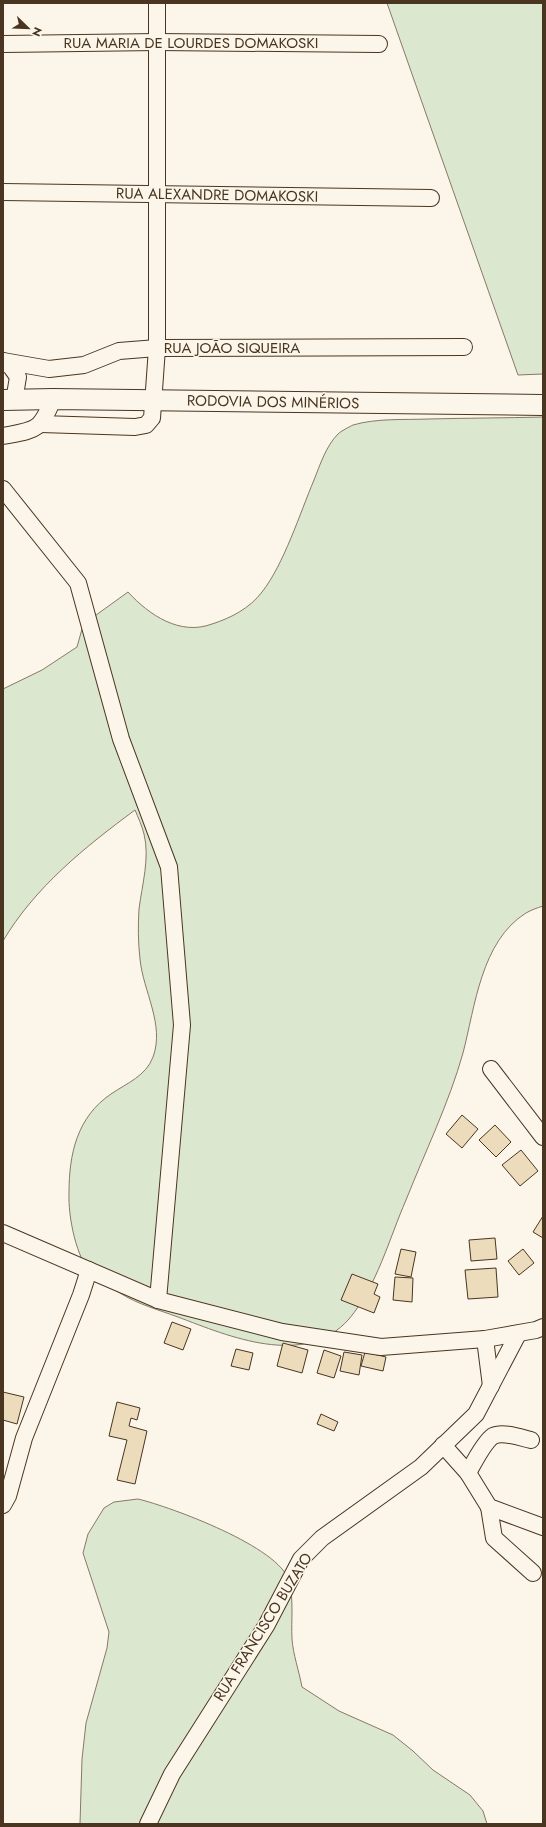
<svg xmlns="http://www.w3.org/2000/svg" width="546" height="1827" viewBox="0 0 546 1827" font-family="Jost,sans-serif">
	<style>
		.green { fill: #dce7d0; stroke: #887966 }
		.building { fill: #ecdcbc; stroke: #4a3520 }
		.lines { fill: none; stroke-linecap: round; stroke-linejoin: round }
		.minor-casing { stroke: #4a3520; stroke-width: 18 }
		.major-casing { stroke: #4a3520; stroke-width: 22 }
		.minor { stroke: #fbf6e9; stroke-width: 16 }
		.major { stroke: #fbf6e9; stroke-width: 20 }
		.labels { text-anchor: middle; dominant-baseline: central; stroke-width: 3; stroke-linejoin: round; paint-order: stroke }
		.street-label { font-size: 15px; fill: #4a3520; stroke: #fbf6e9 }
	</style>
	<rect width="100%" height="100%" fill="#fbf6e9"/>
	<g class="green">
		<path d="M387,3H543V374L518,375Z"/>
		<path d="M543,417V906C537,908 531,910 526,913C481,941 475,1007 463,1053C449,1103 425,1152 406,1200C389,1239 377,1286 349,1319C305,1369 228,1336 178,1317C159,1310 137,1304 120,1293C112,1288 100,1283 93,1276C76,1259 68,1216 69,1193C69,1154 77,1117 111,1094C127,1083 146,1076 153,1057C165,1025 143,991 140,959C138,943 138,924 139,909C142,885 150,858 144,834C142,826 138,817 135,810C85,847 35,887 3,941V689L42,670L77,647L82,629L92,618L128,592C149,615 180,636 212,624C231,618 250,608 262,592C284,564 300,513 314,480C320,465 326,446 338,434C341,431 349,427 353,425C377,418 404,420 428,419C467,418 505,418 543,417Z"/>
		<path d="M138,1499C171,1507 280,1547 289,1581C294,1601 291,1619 292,1639C293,1654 299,1671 302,1687L339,1711L393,1735L413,1751L433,1770L470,1795L483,1811L487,1824H80L82,1759L86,1723L107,1648L109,1632L83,1553L88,1534L104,1508L114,1502Z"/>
	</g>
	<g class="building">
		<path d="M462,1115L478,1129L462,1148L446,1134Z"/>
		<path d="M495,1125L511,1142L496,1157L479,1140Z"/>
		<path d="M521,1150L538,1171L520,1186L502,1165Z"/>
		<path d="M543,1216V1238L533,1232Z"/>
		<path d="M495,1238L497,1259L471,1261L469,1240Z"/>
		<path d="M401,1249L416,1252L411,1277L395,1274Z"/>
		<path d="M523,1249L534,1263L519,1275L508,1261Z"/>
		<path d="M496,1268L498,1297L468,1299L465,1270Z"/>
		<path d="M352,1274L378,1284L374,1294L380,1297L374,1313L341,1300Z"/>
		<path d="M395,1277L413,1278L412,1302L393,1300Z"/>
		<path d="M172,1322L191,1329L183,1350L164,1343Z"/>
		<path d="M283,1343L308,1350L302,1373L277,1366Z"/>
		<path d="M236,1349L253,1353L249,1370L231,1366Z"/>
		<path d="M324,1350L341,1356L334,1378L317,1373Z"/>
		<path d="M344,1352L362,1355L359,1375L340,1371Z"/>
		<path d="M365,1352L386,1357L383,1371L361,1366Z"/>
		<path d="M3,1392L24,1397L17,1424L3,1420Z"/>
		<path d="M117,1402L140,1408L137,1420L131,1418L129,1426L147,1431L135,1484L117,1480L127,1440L109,1436Z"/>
		<path d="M321,1414L338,1422L334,1431L317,1424Z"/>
	</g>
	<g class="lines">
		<g class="minor-casing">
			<g id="minor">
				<path d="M3,44L158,42L379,44"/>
				<path d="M3,192L431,198"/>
				<path d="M3,361L49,369L84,365L119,351L157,348L464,347"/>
				<path d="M3,361L11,367L18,377L14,401"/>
				<path d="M41,424L135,427L146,425L152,418L157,348V3"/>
				<path d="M3,436C35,430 40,432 53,399"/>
				<path d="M3,489L78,583L121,739L169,867L182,1025L158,1300"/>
				<path d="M491,1069L543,1137"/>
				<path d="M3,1233L158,1300L282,1332L381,1347L485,1339L536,1330L543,1327"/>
				<path d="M485,1339L491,1386"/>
				<path d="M443,1445L468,1473L489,1507L543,1527"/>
				<path d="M468,1473C473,1464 484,1442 493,1436C503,1431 522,1438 531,1440"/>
				<path d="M3,1505L8,1496L24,1438L81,1295L89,1270"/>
				<path d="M489,1507L494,1538L533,1573"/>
				<path d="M148,1824L172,1774L266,1626L301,1559L322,1538L421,1467L476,1414L518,1334"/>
			</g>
		</g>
		<g class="major-casing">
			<path id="major" d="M3,400L53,399L543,405"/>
		</g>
		<use href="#minor" class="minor"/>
		<use href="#major" class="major"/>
	</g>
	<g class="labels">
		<g class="street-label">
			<text x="191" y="43">RUA MARIA DE LOURDES DOMAKOSKI</text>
			<text transform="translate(217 195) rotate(1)">RUA ALEXANDRE DOMAKOSKI</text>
			<text x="232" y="348">RUA JOÃO SIQUEIRA</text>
			<text transform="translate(273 402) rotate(1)">RODOVIA DOS MINÉRIOS</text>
			<text transform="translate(263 1627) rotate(-58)">RUA FRANCISCO BUZATO</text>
		</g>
	</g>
	<rect width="546" height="1827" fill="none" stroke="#4a3520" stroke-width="8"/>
	<g transform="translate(28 28) rotate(113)" stroke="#fbf6e9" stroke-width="3" paint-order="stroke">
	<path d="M0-3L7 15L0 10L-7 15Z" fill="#4a3520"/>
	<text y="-6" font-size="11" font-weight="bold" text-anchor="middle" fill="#4a3520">N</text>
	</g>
</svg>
